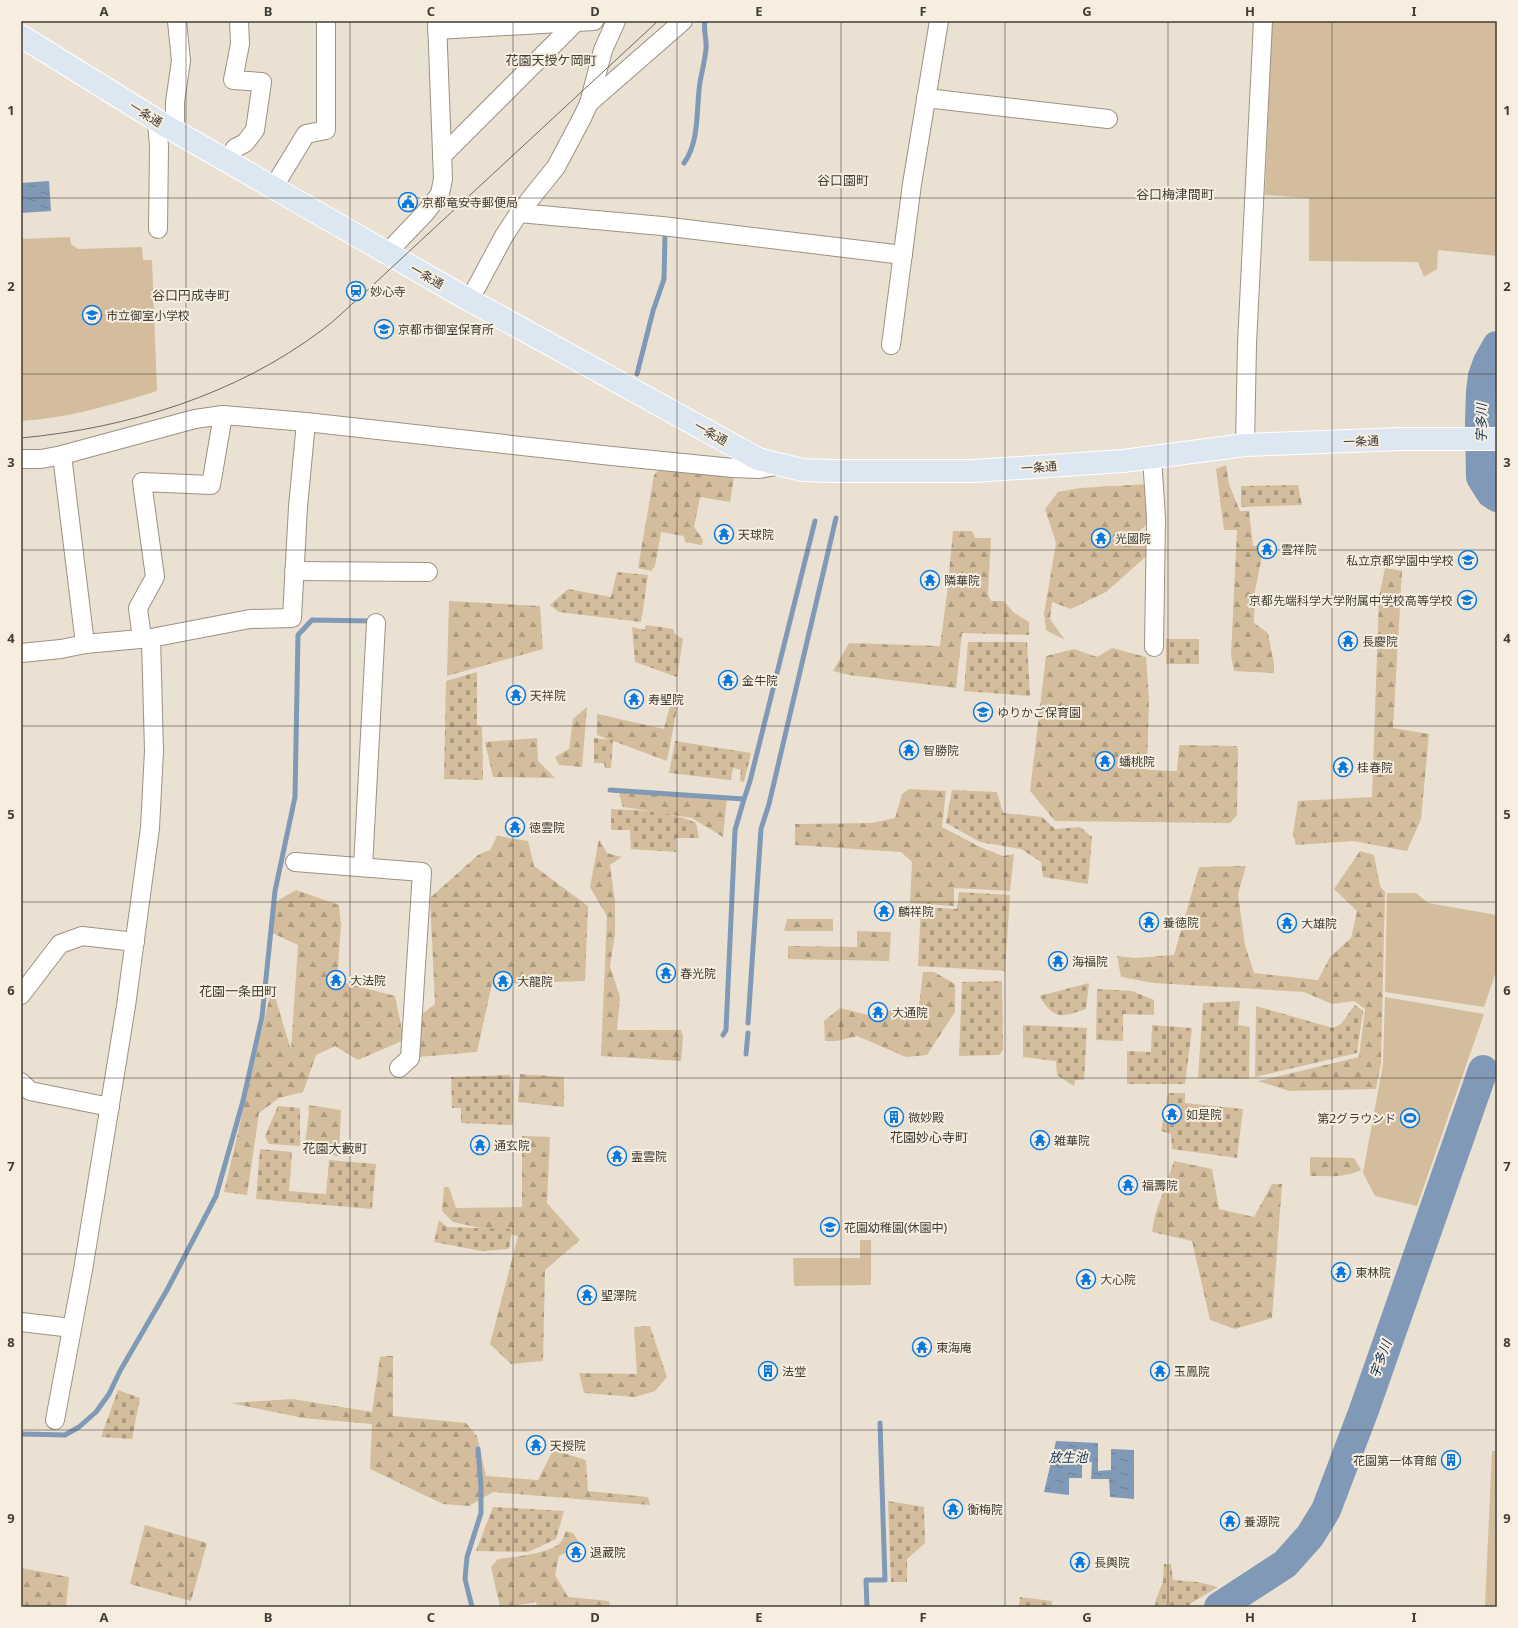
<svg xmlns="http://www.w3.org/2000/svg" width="1518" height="1628" viewBox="0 0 1518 1628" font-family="'Noto Sans','Noto Sans JP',sans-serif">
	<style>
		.forest { fill: url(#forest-firs) }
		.cemetery { fill: url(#cemetery-stones) }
		.garden { fill: #d4bd9c }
		.water { fill: url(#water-ripples) }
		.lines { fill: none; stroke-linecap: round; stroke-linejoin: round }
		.stream { stroke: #8099b7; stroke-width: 5 }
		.river { stroke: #8099b7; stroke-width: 30 }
		.minor-casing { stroke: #9b9284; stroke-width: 20 }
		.major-casing { stroke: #fff; stroke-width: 24 }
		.minor { stroke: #fff; stroke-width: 18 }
		.major { stroke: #dde7f2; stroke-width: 22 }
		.tram { stroke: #6f6a61; stroke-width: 1 }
		.grid { fill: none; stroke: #403c36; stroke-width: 1; stroke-opacity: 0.55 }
		.labels { text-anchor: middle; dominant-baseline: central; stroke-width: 4; stroke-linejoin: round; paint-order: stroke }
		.street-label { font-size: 12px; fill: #403c36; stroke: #f8eedf }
		.poi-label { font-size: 12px; fill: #403c36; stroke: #f8eedf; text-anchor: start }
		.neighbourhood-label { font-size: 13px; fill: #403c36; stroke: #f8eedf }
		.water-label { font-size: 13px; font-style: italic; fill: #0d315a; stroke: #f8eedf }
		.neatline { fill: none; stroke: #403c36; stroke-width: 1.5 }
		.grid-label { font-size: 13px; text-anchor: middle; font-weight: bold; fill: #403c36 }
	</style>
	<defs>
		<pattern id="forest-firs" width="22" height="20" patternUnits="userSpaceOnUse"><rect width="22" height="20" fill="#d4bd9c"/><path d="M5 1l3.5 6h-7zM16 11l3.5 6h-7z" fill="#ad9b80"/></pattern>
		<pattern id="cemetery-stones" width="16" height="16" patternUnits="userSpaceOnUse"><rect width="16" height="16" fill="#d4bd9c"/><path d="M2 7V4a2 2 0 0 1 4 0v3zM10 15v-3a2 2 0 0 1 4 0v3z" fill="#ad9b80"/></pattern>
		<pattern id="water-ripples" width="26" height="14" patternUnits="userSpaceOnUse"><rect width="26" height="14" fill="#8099b7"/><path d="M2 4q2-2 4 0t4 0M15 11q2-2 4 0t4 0" fill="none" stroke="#6a7e96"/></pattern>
	</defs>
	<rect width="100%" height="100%" fill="#ebe1d2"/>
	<g class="forest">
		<path d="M1226,465L1229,484L1240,511H1249L1253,546H1264L1255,591L1254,623L1268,633L1274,664V673L1234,671L1231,655L1237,530H1224L1216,469Z"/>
		<path d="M659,470L734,477L730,502L700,497L694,527L703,540L702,545L685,542L684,536L661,532L655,566L651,571L638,568L654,475Z"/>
		<path d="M1148,484L1151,521L1138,532L1150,541V553L1106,592L1071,609L1052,602L1050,619L1065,640L1046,630L1044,614L1056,543L1045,509L1058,492L1080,488Z"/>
		<path d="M953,531H972L975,538H991L988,594L991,601H1004L1013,612L1029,622V635L962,633L956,688L849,675L833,671L849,643L940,646L947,594Z"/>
		<path d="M1385,568L1402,571L1393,728L1429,734L1421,819L1407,851L1353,841L1296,845L1293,834L1298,801L1372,797L1379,597Z"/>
		<path d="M449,601L540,606L543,649L447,676Z"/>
		<path d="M1112,648L1146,657L1149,700L1147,770L1177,771L1179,747L1180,745L1236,746L1238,749L1237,815L1230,823L1055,821L1030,791L1046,656L1074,649L1097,657Z"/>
		<path d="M671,702L678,703L667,761L597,735V714L664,729Z"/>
		<path d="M587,707L582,767L559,765L555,757L569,749L573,719Z"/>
		<path d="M537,738L538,761L555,778L493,777L485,742Z"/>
		<path d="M909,789L946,791L942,827L980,847L1003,856L1014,854L1010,891L954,888V906L910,903L912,862L901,852L795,845V824L872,823L895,818L902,794Z"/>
		<path d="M618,790L727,797L723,837L692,818L623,807Z"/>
		<path d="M497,836L528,841L534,866L588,906L585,981L492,984L477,1052L418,1057L413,1021L435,1004L430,898L478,855L490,850Z"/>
		<path d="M599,839L607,853L622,857L610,865L615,902V934L610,966L620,997L617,1030H681L683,1036L681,1061L601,1056L607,916L590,887Z"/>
		<path d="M1360,851L1374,855L1380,886L1385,892L1381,1063L1376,1089L1289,1091L1258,1081L1359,1057L1365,1009L1354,1001L1332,1004L1304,992L1154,983L1121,977L1117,956L1134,958L1174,955L1199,867L1246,866L1238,894L1245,945L1254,973L1318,980L1330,957L1351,938L1357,911L1334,889Z"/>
		<path d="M296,890L339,905L341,925L337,981L395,996L404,1040L358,1060L335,1046L316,1055L303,1092L279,1098L259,1113L247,1195L224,1192L272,987L291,1050L298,945L270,932L272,904Z"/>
		<path d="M787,919H833V931H784Z"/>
		<path d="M857,931L891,932L889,961L788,959V946L857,947Z"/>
		<path d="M923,972H934L955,984V1012L927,1055L906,1057L857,1036L837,1041H825L824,1021L840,1008L876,1017L893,1009L919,1005Z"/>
		<path d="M520,1074L564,1077V1107L518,1102Z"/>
		<path d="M308,1105L341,1110L339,1156L304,1152L309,1112Z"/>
		<path d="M522,1136L550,1137L547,1203L580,1240L545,1270L543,1361L511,1364L490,1344L518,1236L453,1222L442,1211L444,1187H449L456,1208L522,1207Z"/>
		<path d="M1310,1157L1354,1158L1361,1170C1345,1178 1328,1176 1310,1176Z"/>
		<path d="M1174,1161L1212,1169L1219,1209L1254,1217L1272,1184H1282L1272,1318L1235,1329L1210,1320L1192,1241L1152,1232L1155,1215Z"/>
		<path d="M650,1326L667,1377L655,1391L635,1397L584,1393L579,1373L637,1374L634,1327Z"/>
		<path d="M387,1356H393V1416L466,1423L477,1436L486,1476L538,1480L553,1450L586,1460L588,1491L648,1497L650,1505L493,1492L469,1506L443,1504L370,1469L372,1424L303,1418L231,1403L292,1399L372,1412L380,1357Z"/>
		<path d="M145,1525L207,1543L191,1601L130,1584Z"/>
		<path d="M566,1531L573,1533L581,1545L559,1556L555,1575L568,1597L609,1601L610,1607H537L536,1602L509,1607H500L491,1567L498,1559C514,1557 548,1554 560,1543C563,1540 564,1535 566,1531Z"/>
		<path d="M21,1568L69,1577L66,1607H21Z"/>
	</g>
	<g class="cemetery">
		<path d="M1298,485L1302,505L1241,507V486Z"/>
		<path d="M617,572L648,575L641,622L559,612L550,605L568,589L611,597Z"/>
		<path d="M646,625L673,629L675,634L683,639L677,677L635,662L632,627L645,630Z"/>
		<rect x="1166" y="639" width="33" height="25"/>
		<path d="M968,642H1027L1030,696L964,691Z"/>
		<path d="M477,672V725L482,727L483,780L444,779L446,681Z"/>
		<path d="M594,738L613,740L611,768H605L604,763H594Z"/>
		<path d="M675,741L751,753L744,782L740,781L741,770L733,768L731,780L669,773Z"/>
		<path d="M952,790L997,792L1003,813L1042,817L1055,829L1080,827L1092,837L1088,884L1043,877L1041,862L1021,849L980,842L946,823Z"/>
		<path d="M611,809C637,810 672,811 696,823L699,838H676V852L631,849L630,830H611Z"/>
		<path d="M959,892L1010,895L1005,971L918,966L921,907L957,909Z"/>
		<path d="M1002,981L1003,1050L999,1055L959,1056L962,982Z"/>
		<path d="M1089,983L1086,1009C1060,1018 1055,1020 1039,996Z"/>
		<path d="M1097,989L1132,991L1154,1000V1015L1123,1014V1041L1096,1040Z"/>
		<path d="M1240,1001L1238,1025L1250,1027L1249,1079L1198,1078L1203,1003Z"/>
		<path d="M1355,1005L1363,1011L1357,1053L1255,1077L1256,1006L1333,1028L1341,1024Z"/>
		<path d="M1023,1025L1087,1028L1084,1080H1075L1074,1086L1057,1075L1056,1061L1023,1057Z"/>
		<path d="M1152,1025L1192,1028L1185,1084H1127V1051L1151,1052Z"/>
		<path d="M510,1075L513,1082V1125L461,1123V1108H452L451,1077Z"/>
		<path d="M1168,1093H1185V1103L1243,1109L1237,1158L1172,1149L1171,1134L1161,1131Z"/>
		<path d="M278,1106L300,1108V1146L269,1144L265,1136Z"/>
		<path d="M260,1149L292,1152L289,1191L326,1194L329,1160L376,1164L372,1209L256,1199Z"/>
		<path d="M439,1220L447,1227L512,1229L509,1249L482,1251L434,1242Z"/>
		<path d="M118,1390L140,1398L132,1439L101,1437Z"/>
		<path d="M888,1501L924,1507L925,1543L907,1559V1582H891Z"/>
		<path d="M493,1507L564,1511L556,1539L528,1552L476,1551Z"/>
		<path d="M1164,1564H1171L1173,1580L1198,1582L1218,1587L1191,1603L1188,1607H1155L1156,1599L1163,1582Z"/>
		<path d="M1020,1597L1052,1601V1607H1019Z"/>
	</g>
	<g class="garden">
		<path d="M1272,21H1497V256L1438,250L1437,269L1424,277L1418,262L1309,261V198L1265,195Z"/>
		<path d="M70,237L71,244L78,249L142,247L143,260H152L157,391C112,405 68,418 21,421V239Z"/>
		<path d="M1387,893H1416L1428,903L1497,915V969L1484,1007L1385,992Z"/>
		<path d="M1385,997L1484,1014L1417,1206L1375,1196L1363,1173L1383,1064Z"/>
		<path d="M860,1240H871V1285L794,1286L793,1258H860Z"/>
		<path d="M1492,1451H1497V1607H1485Z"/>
	</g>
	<g class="water">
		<path d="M49,181L51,211L21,213V183Z"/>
		<path d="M1056,1441L1098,1443V1471L1111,1470V1449L1134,1450V1499L1110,1497L1109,1479H1091L1092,1462H1082V1478H1069V1495L1044,1492Z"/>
	</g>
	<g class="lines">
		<g class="stream">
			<path d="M684,163C700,141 696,108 700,82C702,71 705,60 706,49C707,39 703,30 705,21"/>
			<path d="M637,374L653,311L664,279L665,233"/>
			<path d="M610,790L744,799L735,830L726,1030L723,1035"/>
			<path d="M744,799L750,781L815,521"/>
			<path d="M748,1023L761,829L769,804L836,518"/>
			<path d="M746,1054L748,1033"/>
			<path d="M21,1434L65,1435L79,1427L96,1412L109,1394L120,1371L167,1290L216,1196L243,1101L262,1017L275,891L295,797L298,635L312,620L372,621"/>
			<path d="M472,1607L465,1579L467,1557L481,1513V1486L478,1449"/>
			<path d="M867,1607L866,1580H885L880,1423"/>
		</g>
		<g class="river">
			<path d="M1497,346L1488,362L1483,376L1481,391L1480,423L1481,477L1491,493L1497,497"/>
			<path d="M1219,1607L1285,1564L1310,1536L1326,1510L1364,1410L1483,1070"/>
		</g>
		<g class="minor-casing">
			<g id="minor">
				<path d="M437,30L594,21"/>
				<path d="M926,98L1108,119"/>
				<path d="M589,103L683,21"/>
				<path d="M157,121L159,147L158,229"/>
				<path d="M170,128L175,120V102L181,61L177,21"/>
				<path d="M442,156L575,23"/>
				<path d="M228,162L235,148L245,143L255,130L262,82L233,80L240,44L239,21"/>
				<path d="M273,188L306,134L326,130V21"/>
				<path d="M519,213L662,226L903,255"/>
				<path d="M387,253L426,212L440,194L443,179L437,21"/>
				<path d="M469,301L504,236L519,213L556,167L582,118L589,103L603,50L616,21"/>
				<path d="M891,345L912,184L939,21"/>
				<path d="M1245,445L1247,344L1263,21"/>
				<path d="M62,455L85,644"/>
				<path d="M1152,457L1156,518L1154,647"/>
				<path d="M21,459H41L62,455L195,419L223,415L306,422L612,456L733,468L759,469L776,466"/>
				<path d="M294,571L428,572"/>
				<path d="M142,639L138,608L155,577L142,482L211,485L223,415"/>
				<path d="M21,653L61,649L85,644L151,638L250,619L292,618L298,507L306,422"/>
				<path d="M295,862L422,872L410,1058L399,1068"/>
				<path d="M363,867L376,623"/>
				<path d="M21,995L60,944L82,936L135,942"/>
				<path d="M21,1082L30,1091L110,1107"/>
				<path d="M21,1322L72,1328"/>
				<path d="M55,1420L83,1270L126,1006L150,828L154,751L151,638"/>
			</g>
		</g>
		<g class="major-casing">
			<path id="major" d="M21,36L166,126L464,297L758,459L802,470L832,471H974L1123,461L1245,445L1401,439H1497"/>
		</g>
		<use href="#minor" class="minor"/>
		<use href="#major" class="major"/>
		<path class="tram" d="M21,438C128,428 236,395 322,330C336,320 348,307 361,296L658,21"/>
	</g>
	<path class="grid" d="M186,21V1607M350,21V1607M513,21V1607M677,21V1607M841,21V1607M1005,21V1607M1168,21V1607M1332,21V1607M21,198H1497M21,374H1497M21,550H1497M21,726H1497M21,902H1497M21,1078H1497M21,1254H1497M21,1430H1497"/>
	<defs>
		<g id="civic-ring" transform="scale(1)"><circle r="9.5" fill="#f8eedf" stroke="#0879e0" stroke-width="1.5"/><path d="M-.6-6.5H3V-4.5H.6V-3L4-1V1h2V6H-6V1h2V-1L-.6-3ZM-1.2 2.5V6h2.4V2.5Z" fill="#0879e0"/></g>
		<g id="station-ring" transform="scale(1)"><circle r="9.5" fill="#f8eedf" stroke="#0879e0" stroke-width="1.5"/><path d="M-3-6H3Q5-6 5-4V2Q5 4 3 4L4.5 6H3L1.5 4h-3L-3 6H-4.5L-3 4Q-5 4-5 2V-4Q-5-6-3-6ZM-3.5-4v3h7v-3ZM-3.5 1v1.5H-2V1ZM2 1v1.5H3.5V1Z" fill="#0879e0"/></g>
		<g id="school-ring" transform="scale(1)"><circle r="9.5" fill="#f8eedf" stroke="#0879e0" stroke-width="1.5"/><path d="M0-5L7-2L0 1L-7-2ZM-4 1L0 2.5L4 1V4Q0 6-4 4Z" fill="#0879e0"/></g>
		<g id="temple-ring" transform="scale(1)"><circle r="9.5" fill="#f8eedf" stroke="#0879e0" stroke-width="1.5"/><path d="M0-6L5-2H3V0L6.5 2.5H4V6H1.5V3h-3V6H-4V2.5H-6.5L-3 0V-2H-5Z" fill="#0879e0"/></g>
		<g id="building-ring" transform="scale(1)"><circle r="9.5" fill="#f8eedf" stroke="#0879e0" stroke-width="1.5"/><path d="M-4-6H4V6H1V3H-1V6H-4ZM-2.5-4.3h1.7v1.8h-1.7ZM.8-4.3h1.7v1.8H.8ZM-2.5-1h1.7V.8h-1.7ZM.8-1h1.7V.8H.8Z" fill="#0879e0"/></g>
		<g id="stadium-ring" transform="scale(1)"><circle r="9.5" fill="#f8eedf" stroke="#0879e0" stroke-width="1.5"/><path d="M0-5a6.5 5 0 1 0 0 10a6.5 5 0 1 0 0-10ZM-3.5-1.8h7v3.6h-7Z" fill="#0879e0"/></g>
	</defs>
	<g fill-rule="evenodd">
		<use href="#civic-ring" x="408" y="202"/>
		<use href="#station-ring" x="356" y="291"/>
		<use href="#school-ring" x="92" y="315"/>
		<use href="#school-ring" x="384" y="329"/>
		<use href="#temple-ring" x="724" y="534"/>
		<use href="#temple-ring" x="1101" y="538"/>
		<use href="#temple-ring" x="1267" y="549"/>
		<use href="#school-ring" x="1468" y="560"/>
		<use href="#temple-ring" x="930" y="580"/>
		<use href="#school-ring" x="1467" y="600"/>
		<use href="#temple-ring" x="1348" y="641"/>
		<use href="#temple-ring" x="728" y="680"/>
		<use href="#temple-ring" x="516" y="695"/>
		<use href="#temple-ring" x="634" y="699"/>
		<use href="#school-ring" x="983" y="712"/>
		<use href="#temple-ring" x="909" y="750"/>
		<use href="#temple-ring" x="1105" y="761"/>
		<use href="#temple-ring" x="1343" y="767"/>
		<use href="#temple-ring" x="515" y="827"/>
		<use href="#temple-ring" x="884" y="911"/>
		<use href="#temple-ring" x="1149" y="922"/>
		<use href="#temple-ring" x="1287" y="923"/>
		<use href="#temple-ring" x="1058" y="961"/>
		<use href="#temple-ring" x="666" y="973"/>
		<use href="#temple-ring" x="336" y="980"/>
		<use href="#temple-ring" x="503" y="981"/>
		<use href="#temple-ring" x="878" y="1012"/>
		<use href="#temple-ring" x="1172" y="1114"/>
		<use href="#building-ring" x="894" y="1117"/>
		<use href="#stadium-ring" x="1410" y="1118"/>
		<use href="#temple-ring" x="1040" y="1140"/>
		<use href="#temple-ring" x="480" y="1145"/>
		<use href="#temple-ring" x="617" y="1156"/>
		<use href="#temple-ring" x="1128" y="1185"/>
		<use href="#school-ring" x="830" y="1227"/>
		<use href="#temple-ring" x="1341" y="1272"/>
		<use href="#temple-ring" x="1086" y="1279"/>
		<use href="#temple-ring" x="587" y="1295"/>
		<use href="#temple-ring" x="922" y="1347"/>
		<use href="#building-ring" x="768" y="1371"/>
		<use href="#temple-ring" x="1160" y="1371"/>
		<use href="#temple-ring" x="536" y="1445"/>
		<use href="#building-ring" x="1451" y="1460"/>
		<use href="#temple-ring" x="953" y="1509"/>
		<use href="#temple-ring" x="1230" y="1521"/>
		<use href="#temple-ring" x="576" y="1552"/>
		<use href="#temple-ring" x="1080" y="1562"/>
	</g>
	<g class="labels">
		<g class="street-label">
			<text transform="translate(146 114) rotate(32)">一条通</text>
			<text transform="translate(427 276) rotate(30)">一条通</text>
			<text transform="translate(711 433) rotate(29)">一条通</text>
			<text transform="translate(1361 441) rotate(-2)">一条通</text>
			<text transform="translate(1039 467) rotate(-4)">一条通</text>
		</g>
		<g class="poi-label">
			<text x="422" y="202">京都竜安寺郵便局</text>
			<text x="370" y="291">妙心寺</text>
			<text x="106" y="315">市立御室小学校</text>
			<text x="398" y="329">京都市御室保育所</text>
			<text x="738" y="534">天球院</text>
			<text x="1115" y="538">光國院</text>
			<text x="1281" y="549">雲祥院</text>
			<text x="1454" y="560" text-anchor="end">私立京都学園中学校</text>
			<text x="944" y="580">隣華院</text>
			<text x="1453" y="600" text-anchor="end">京都先端科学大学附属中学校高等学校</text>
			<text x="1362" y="641">長慶院</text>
			<text x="742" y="680">金牛院</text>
			<text x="530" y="695">天祥院</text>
			<text x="648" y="699">寿聖院</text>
			<text x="997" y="712">ゆりかご保育園</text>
			<text x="923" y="750">智勝院</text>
			<text x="1119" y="761">蟠桃院</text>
			<text x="1357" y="767">桂春院</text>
			<text x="529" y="827">徳雲院</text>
			<text x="898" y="911">麟祥院</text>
			<text x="1163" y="922">養徳院</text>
			<text x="1301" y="923">大雄院</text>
			<text x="1072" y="961">海福院</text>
			<text x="680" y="973">春光院</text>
			<text x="350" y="980">大法院</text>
			<text x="517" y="981">大龍院</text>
			<text x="892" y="1012">大通院</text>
			<text x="1186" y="1114">如是院</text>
			<text x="908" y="1117">微妙殿</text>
			<text x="1396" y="1118" text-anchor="end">第2グラウンド</text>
			<text x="1054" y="1140">雑華院</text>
			<text x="494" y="1145">通玄院</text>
			<text x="631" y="1156">霊雲院</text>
			<text x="1142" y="1185">福壽院</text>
			<text x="844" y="1227">花園幼稚園(休園中)</text>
			<text x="1355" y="1272">東林院</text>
			<text x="1100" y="1279">大心院</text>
			<text x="601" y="1295">聖澤院</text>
			<text x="936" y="1347">東海庵</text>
			<text x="782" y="1371">法堂</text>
			<text x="1174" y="1371">玉鳳院</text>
			<text x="550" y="1445">天授院</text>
			<text x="1437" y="1460" text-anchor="end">花園第一体育館</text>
			<text x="967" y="1509">衡梅院</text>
			<text x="1244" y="1521">養源院</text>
			<text x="590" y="1552">退蔵院</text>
			<text x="1094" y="1562">長輿院</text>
		</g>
		<g class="neighbourhood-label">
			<text x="551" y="60">花園天授ケ岡町</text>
			<text x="843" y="180">谷口園町</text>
			<text x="1175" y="194">谷口梅津間町</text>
			<text x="191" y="295">谷口円成寺町</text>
			<text x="238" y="991">花園一条田町</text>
			<text x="929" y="1137">花園妙心寺町</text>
			<text x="335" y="1148">花園大藪町</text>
		</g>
		<g class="water-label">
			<text transform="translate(1481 423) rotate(-89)">宇多川</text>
			<text transform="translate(1380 1359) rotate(-70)">宇多川</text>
			<text x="1068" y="1457">放生池</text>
		</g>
	</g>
	<rect width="1518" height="1628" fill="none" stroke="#f8eedf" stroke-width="44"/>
	<rect x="22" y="22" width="1474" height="1584" class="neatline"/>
	<g class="grid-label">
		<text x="104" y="16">A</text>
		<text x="268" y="16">B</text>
		<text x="431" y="16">C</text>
		<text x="595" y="16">D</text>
		<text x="759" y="16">E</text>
		<text x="923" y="16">F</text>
		<text x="1087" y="16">G</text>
		<text x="1250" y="16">H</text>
		<text x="1414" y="16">I</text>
		<text x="11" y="115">1</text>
		<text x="1507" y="115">1</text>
		<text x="11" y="291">2</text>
		<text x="1507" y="291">2</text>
		<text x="11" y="467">3</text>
		<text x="1507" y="467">3</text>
		<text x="11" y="643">4</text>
		<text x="1507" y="643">4</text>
		<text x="11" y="819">5</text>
		<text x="1507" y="819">5</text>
		<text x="11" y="995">6</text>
		<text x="1507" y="995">6</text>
		<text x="11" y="1171">7</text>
		<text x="1507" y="1171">7</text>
		<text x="11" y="1347">8</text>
		<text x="1507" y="1347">8</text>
		<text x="11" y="1523">9</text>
		<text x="1507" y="1523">9</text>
		<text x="104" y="1622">A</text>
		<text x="268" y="1622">B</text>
		<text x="431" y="1622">C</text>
		<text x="595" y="1622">D</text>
		<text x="759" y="1622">E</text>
		<text x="923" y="1622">F</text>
		<text x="1087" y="1622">G</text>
		<text x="1250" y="1622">H</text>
		<text x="1414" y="1622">I</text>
	</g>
</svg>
